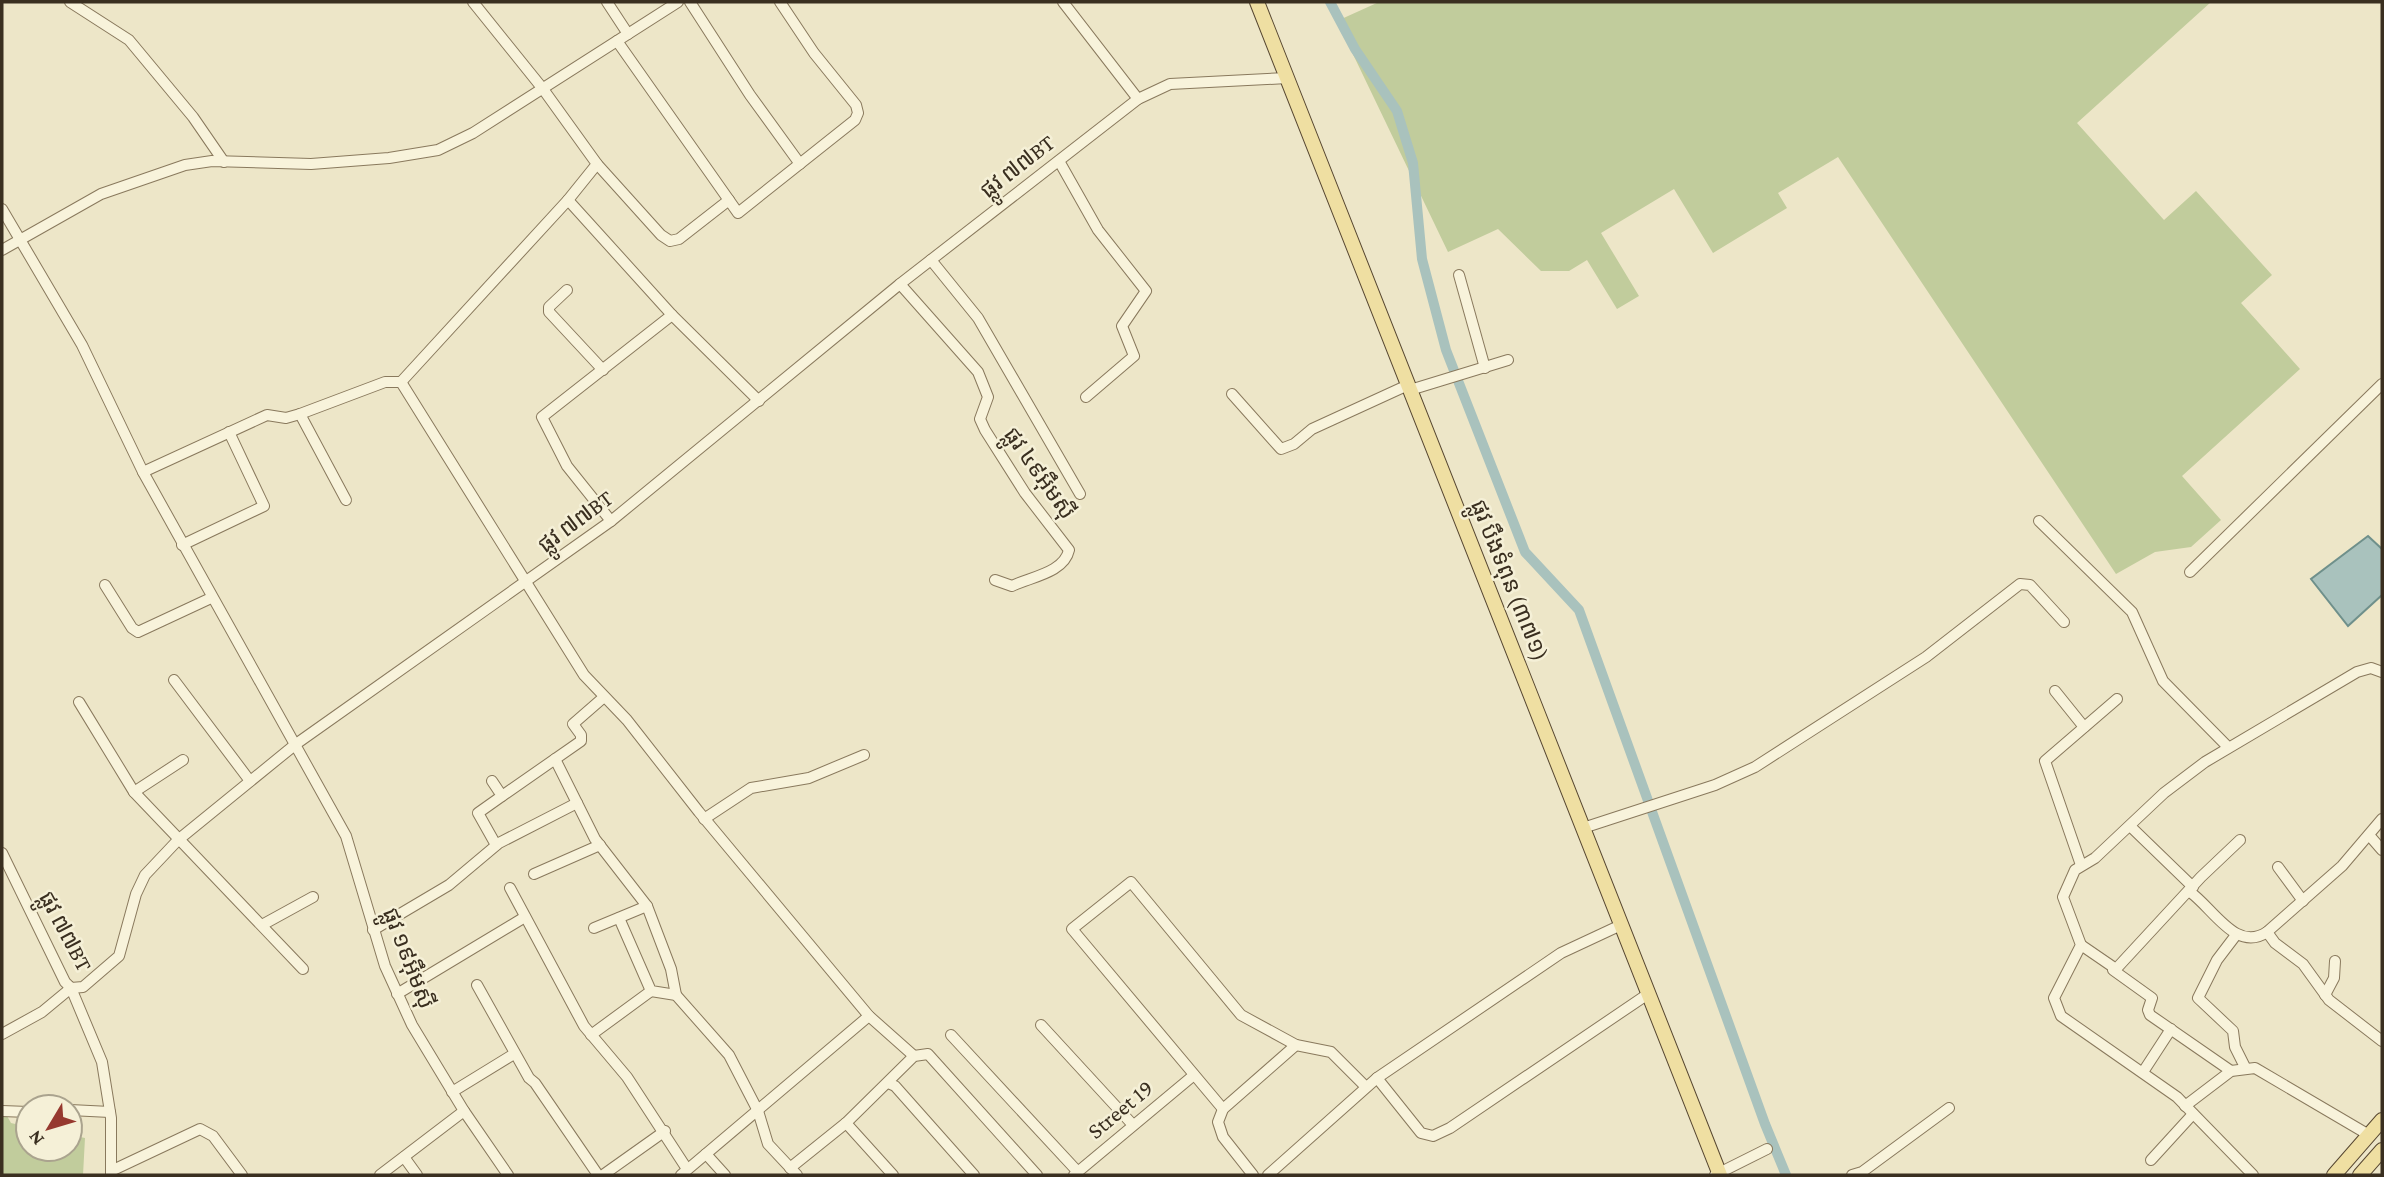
<svg xmlns="http://www.w3.org/2000/svg" width="2384" height="1177" viewBox="0 0 2384 1177" font-family="'Crimson Pro','Noto Sans Khmer',serif">
	<style>
		.green { fill: #c1cc9c }
		.water { fill: #a9c2bd; stroke: #6f908b; stroke-width: 2 }
		.lines { fill: none; stroke-linecap: round; stroke-linejoin: round }
		.canal { stroke: #a9c2bd; stroke-width: 10 }
		.minor-casing { stroke: #89795d; stroke-width: 12 }
		.major-casing { stroke: #574731; stroke-width: 16 }
		.minor { stroke: #f8f3db; stroke-width: 10 }
		.major { stroke: #efdfa2; stroke-width: 14 }
		.labels { text-anchor: middle; dominant-baseline: central; stroke-width: 5; stroke-linejoin: round; paint-order: stroke }
		.street-label { font-size: 23px; fill: #3a2f20; stroke: #f5f0d7 }
	</style>
	<rect width="100%" height="100%" fill="#ede6c8"/>
	<g class="green">
		<path d="M1379,2H2211L2077,123L2164,220L2196,191L2272,275L2241,303L2300,369L2182,476L2221,520L2191,547L2155,552L2116,574L1838,157L1778,193L1787,208L1713,253L1674,189L1601,233L1639,296L1617,309L1587,260L1569,271H1541L1498,229L1448,252L1337,21Z"/>
		<path d="M2,1107L11,1123L28,1127V1149H70V1135L85,1138L83,1175H2Z"/>
	</g>
	<path class="water" d="M2368,536L2382,549V595L2348,626L2311,579Z"/>
	<g class="lines">
		<path class="canal" d="M1330,2L1355,49L1397,111L1413,163L1422,259L1446,350L1525,552L1579,610L1765,1124L1786,1175"/>
		<g class="minor-casing">
			<g id="minor">
				<path d="M70,2L129,40L193,117L224,162"/>
				<path d="M607,2L628,34"/>
				<path d="M690,2L750,95L800,164"/>
				<path d="M1063,2L1138,99"/>
				<path d="M617,41L738,213L855,120L858,113L856,105L814,53L780,2"/>
				<path d="M1059,161L1098,230L1146,291L1122,326L1134,356L1086,397"/>
				<path d="M597,164L661,235L670,241L679,239L729,200"/>
				<path d="M568,200L672,315L759,401"/>
				<path d="M2,209L82,345L143,472L346,836L385,966L412,1025L464,1111L508,1175"/>
				<path d="M2,250L101,194L185,165L212,161L311,164L389,158L438,150L473,133L678,2"/>
				<path d="M931,260L978,318L1080,494"/>
				<path d="M1459,275L1485,368"/>
				<path d="M900,284L978,372L988,397L980,419L985,430L1025,493L1069,550C1064,573 1030,577 1012,586L995,580"/>
				<path d="M567,290L549,307V312L603,370"/>
				<path d="M401,382L568,200L597,164L543,89L473,2"/>
				<path d="M1410,390L1508,360"/>
				<path d="M1232,394L1281,449L1294,444L1312,429L1408,385"/>
				<path d="M300,414L346,500"/>
				<path d="M143,472L267,415L286,418L300,414L385,382H401L584,675L627,720L699,812L869,1016L914,1056"/>
				<path d="M611,521L567,466L542,417L672,315"/>
				<path d="M2039,521L2132,612L2163,681L2227,746"/>
				<path d="M182,545L264,506L229,432"/>
				<path d="M2190,572L2382,384"/>
				<path d="M105,585L132,628L138,632L211,598"/>
				<path d="M174,680L250,781"/>
				<path d="M2055,691L2084,727"/>
				<path d="M79,702L134,792L303,969"/>
				<path d="M555,759L595,839L647,906L671,969L676,995"/>
				<path d="M492,781L502,796L478,813L496,845"/>
				<path d="M134,792L183,760"/>
				<path d="M502,796L581,741V735L573,724L604,697"/>
				<path d="M704,819L751,788L809,778L864,755"/>
				<path d="M2130,826L2193,887"/>
				<path d="M1583,828L1715,785L1755,767L1926,657L2020,584L2030,585L2064,622"/>
				<path d="M2369,835L2382,850"/>
				<path d="M2,853L65,982L71,988L83,987L119,956L136,894L145,875L178,840L296,744L611,521L900,284L1138,99L1170,84L1287,78"/>
				<path d="M2081,865L2045,761L2117,699"/>
				<path d="M2278,867L2303,901"/>
				<path d="M534,874L600,845"/>
				<path d="M510,888L584,1026L627,1077L687,1169"/>
				<path d="M2190,892C2213,908 2236,953 2267,932L2342,866L2382,819"/>
				<path d="M619,918L651,991L676,995L729,1055L758,1111L768,1144L797,1175"/>
				<path d="M262,925L313,897"/>
				<path d="M594,928L647,906"/>
				<path d="M373,930L449,885L499,843L577,803"/>
				<path d="M2267,932L2275,943L2303,964L2329,1000L2382,1041"/>
				<path d="M2236,935L2217,960L2198,998L2233,1031L2235,1047L2245,1067"/>
				<path d="M2081,945L2116,969L2201,877L2240,840"/>
				<path d="M2113,970L2152,998L2148,1010L2150,1015L2231,1071"/>
				<path d="M477,985L529,1078L535,1083L598,1175"/>
				<path d="M397,994L525,917"/>
				<path d="M2325,995L2334,978L2335,961"/>
				<path d="M1041,1025L1133,1125"/>
				<path d="M2,1034L42,1012L71,988L102,1062L111,1118V1175"/>
				<path d="M591,1035L651,991"/>
				<path d="M951,1035L1078,1172"/>
				<path d="M2143,1072L2171,1029"/>
				<path d="M1377,1078L1421,1133L1433,1136L1450,1128L1648,994"/>
				<path d="M888,1083L895,1086L974,1175"/>
				<path d="M452,1092L514,1054"/>
				<path d="M2185,1106L2231,1071L2255,1068L2369,1135"/>
				<path d="M1223,1109L1072,929L1131,882L1241,1015L1296,1045L1331,1052L1366,1087"/>
				<path d="M70,1110L110,1112"/>
				<path d="M2,1111L28,1112"/>
				<path d="M846,1123L893,1175"/>
				<path d="M706,1154L725,1175"/>
				<path d="M404,1157L417,1175"/>
				<path d="M2151,1160L2193,1114"/>
				<path d="M790,1168L846,1123L914,1056L928,1054L1037,1175"/>
				<path d="M111,1171L200,1129L213,1136L242,1175"/>
				<path d="M380,1175L464,1111"/>
				<path d="M603,1175L665,1131"/>
				<path d="M681,1175L869,1016"/>
				<path d="M1074,1175L1194,1075"/>
				<path d="M1253,1175L1223,1137L1218,1122L1223,1109L1296,1045"/>
				<path d="M1268,1175L1377,1078L1561,953L1621,925"/>
				<path d="M1715,1175L1767,1149"/>
				<path d="M1852,1175L1862,1172L1949,1108"/>
				<path d="M2253,1175L2177,1097L2061,1016L2054,998L2081,945L2063,897L2075,870L2095,858L2164,793L2205,762L2357,672L2371,668L2382,672"/>
			</g>
		</g>
		<g class="major-casing">
			<g id="major">
				<path d="M1257,2L1720,1175"/>
				<path d="M2334,1175L2382,1120"/>
				<path d="M2360,1175L2382,1150"/>
			</g>
		</g>
		<use href="#minor" class="minor"/>
		<use href="#major" class="major"/>
	</g>
	<g class="labels">
		<g class="street-label">
			<text transform="translate(1017 166) rotate(-38)">ផ្លូវ ៧៧BT</text>
			<text transform="translate(1040 473) rotate(55)">ផ្លូវ ៤៩អ៊ឹមស៊ី</text>
			<text transform="translate(575 521) rotate(-37)">ផ្លូវ ៧៧BT</text>
			<text transform="translate(1510 580) rotate(68)">ផ្លូវ បឹងទំពុន (៣៧១)</text>
			<text transform="translate(66 931) rotate(62)">ផ្លូវ ៧៧BT</text>
			<text transform="translate(409 958) rotate(69)">ផ្លូវ ១៩អ៊ឹមស៊ី</text>
			<text transform="translate(1120 1109) rotate(-40)">Street 19</text>
		</g>
	</g>
	<rect width="2384" height="1177" fill="none" stroke="#3a2f20" stroke-width="7"/>
	<g transform="translate(49 1128) rotate(232)"><circle r="33" fill="#f5f0d7" stroke="#aaa38e" stroke-width="2"/>
	<path d="M0-5L12 26L0 18L-12 26Z" fill="#96392f"/>
	<text y="-10" font-size="19" font-weight="bold" text-anchor="middle" fill="#3a2f20">N</text>
	</g>
</svg>
